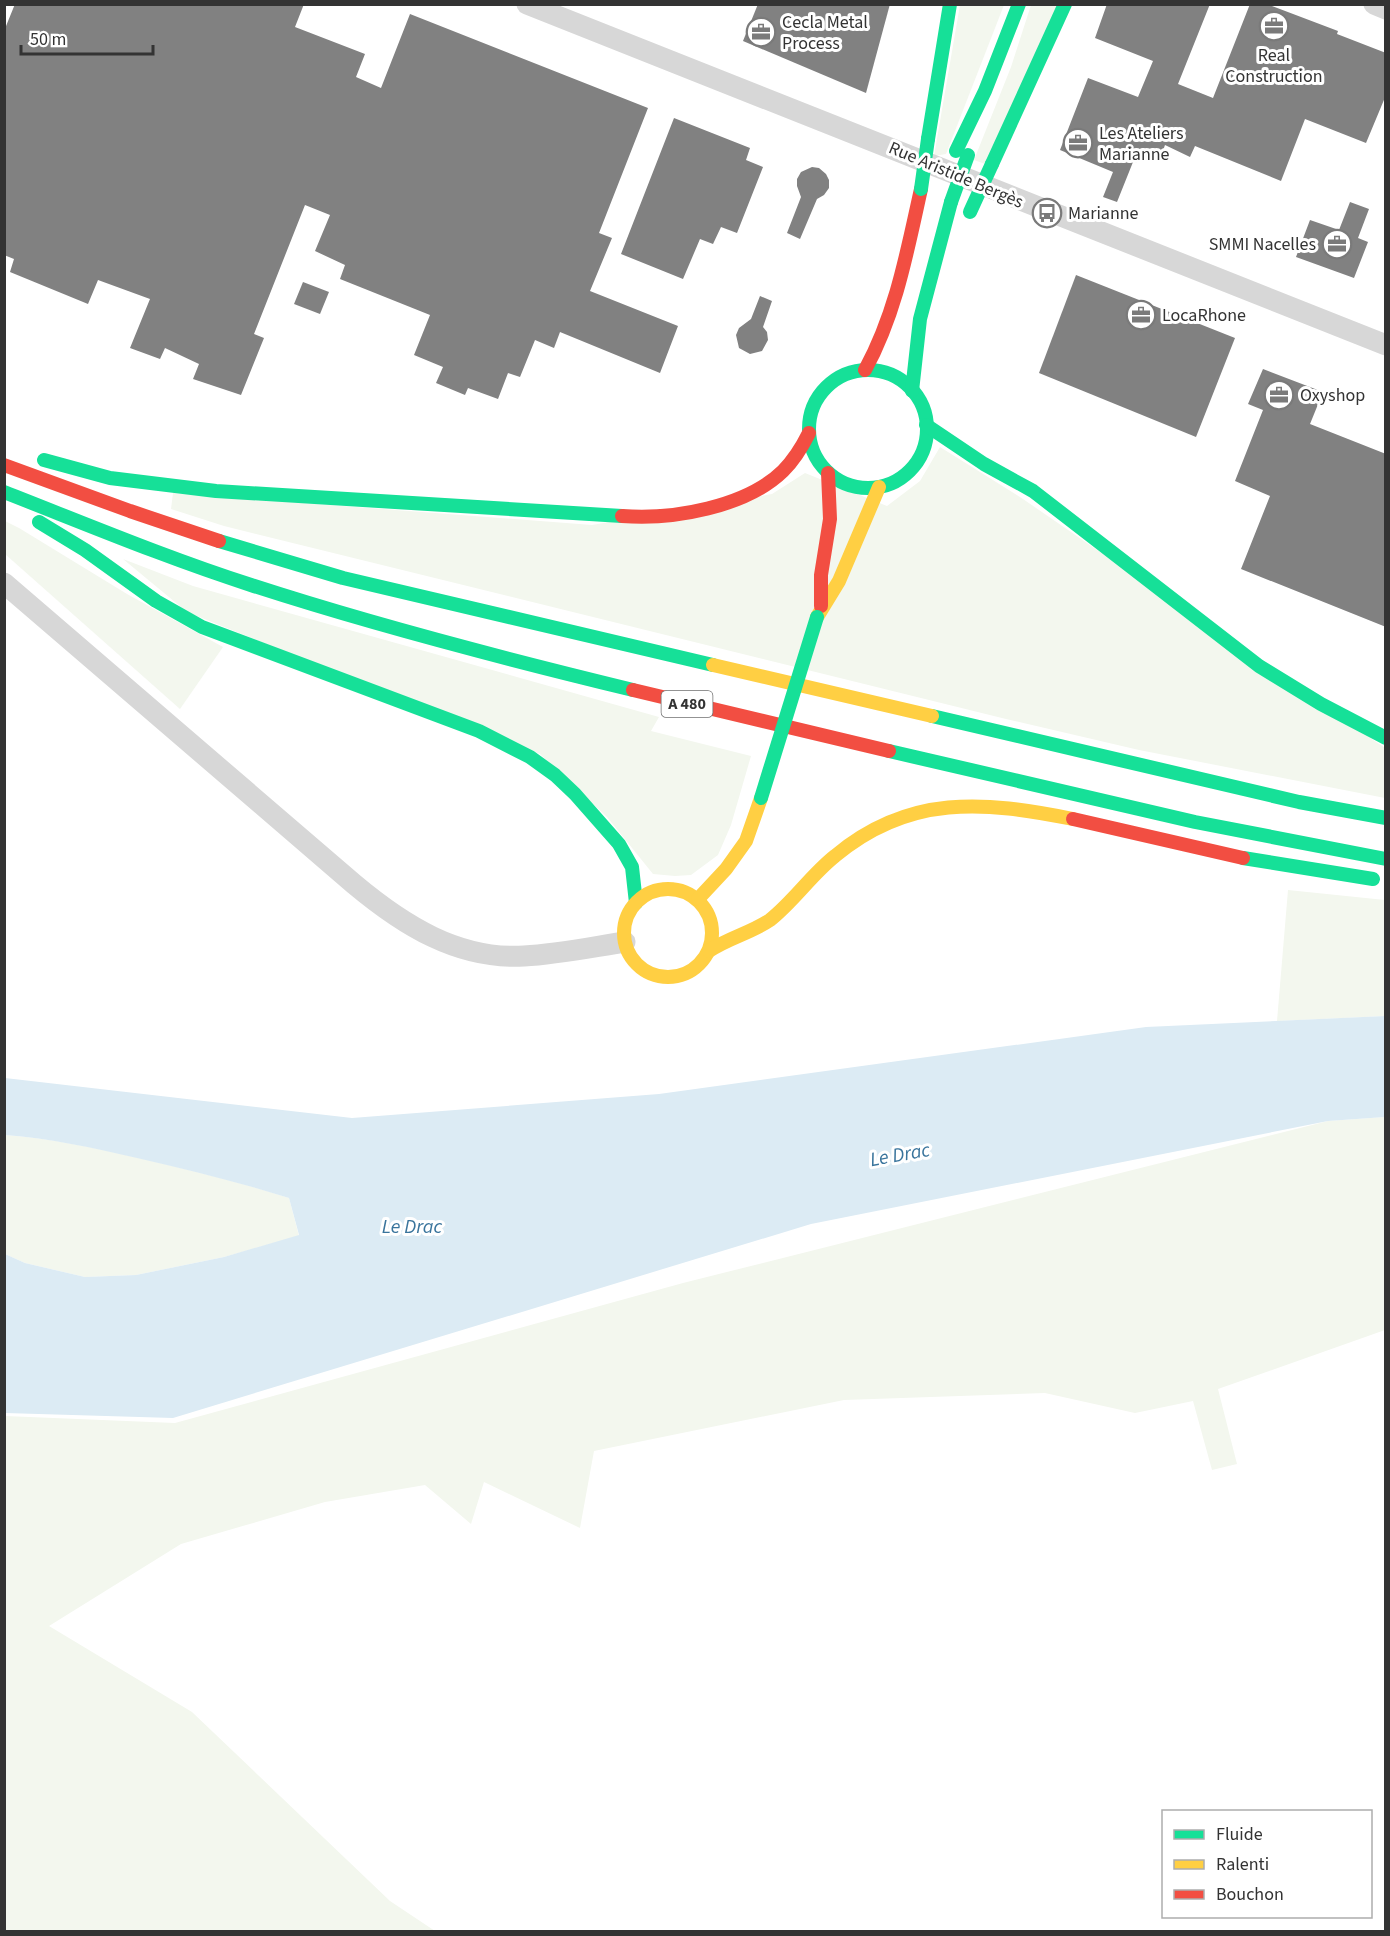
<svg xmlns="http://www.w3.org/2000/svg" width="1390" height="1936" viewBox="0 0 1390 1936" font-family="'Source Sans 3',sans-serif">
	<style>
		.green { fill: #f3f7ee }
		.water { fill: #dcebf4 }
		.building { fill: #818181 }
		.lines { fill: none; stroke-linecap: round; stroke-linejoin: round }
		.street { stroke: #d7d7d7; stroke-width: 21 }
		.fast { stroke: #16e098; stroke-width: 14 }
		.slow { stroke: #ffcf43; stroke-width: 14 }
		.jam { stroke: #f24e42; stroke-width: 14 }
		.fast-bridge { stroke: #16e098; stroke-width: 14 }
		.labels { text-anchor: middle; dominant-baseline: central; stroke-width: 6; stroke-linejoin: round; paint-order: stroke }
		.shield { fill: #fff; stroke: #707070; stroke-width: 1.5 }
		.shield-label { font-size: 16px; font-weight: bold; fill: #333 }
		.poi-label { font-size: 18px; fill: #333; stroke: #fff; text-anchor: start }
		.street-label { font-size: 18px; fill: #333; stroke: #fff }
		.water-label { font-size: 20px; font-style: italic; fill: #39749c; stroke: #fff }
	</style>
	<rect width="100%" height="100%" fill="#fff"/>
	<g class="green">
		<path d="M960,5H1004L946,154L934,156Z"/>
		<path d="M1031,5H1059L985,164L974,160L1011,67Z"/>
		<path d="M940,447L1023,499L1385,748V798L1139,750L1006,719L224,526L171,509L173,493L592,525L772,494L805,473L887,506L920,481Z"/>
		<path d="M5,521L19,528L127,594L223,647L180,709L5,554Z"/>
		<path d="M123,559L193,586L659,717L651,731L751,756L731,825L718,855L691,875L675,876L653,874L607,817L540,754L187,612Z"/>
		<path d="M1288,890L1385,900V1016L1277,1021Z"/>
		<path d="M1385,1117V1330L1218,1389L1237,1464L1212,1470L1193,1401L1135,1413L1045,1393L844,1400L594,1451L580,1528L484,1482L471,1524L425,1485L325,1502L181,1544L49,1626L192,1712L390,1901L435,1931L5,1932V1416L175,1423L683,1283L1328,1121Z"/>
		<path d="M5,1135C51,1138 94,1148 139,1158C190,1170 240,1182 289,1198L299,1236L224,1257L136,1275L85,1277L25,1263L5,1254Z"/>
	</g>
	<path class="water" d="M1385,1016V1117L1328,1121L811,1224L173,1418L5,1413V1254L25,1263L85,1277L136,1275L224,1257L299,1235L289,1198C239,1182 188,1170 137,1158C92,1148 50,1138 5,1135V1078L352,1118L659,1094L1146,1027Z"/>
	<g class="building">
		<path d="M15,4H304L295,27L365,54L356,77L381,88L410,14L648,108L599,233L612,238L590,291L678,326L660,373L560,332L554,348L535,340L520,377L508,373L498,399L468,388L465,395L436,383L443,367L414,355L430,315L340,279L345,265L315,251L330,215L305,205L254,334L264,338L241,395L193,379L199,364L165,348L160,359L130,348L150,299L98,280L88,304L10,272L14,259L4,255V31Z"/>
		<path d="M758,4H890L866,93L743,41Z"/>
		<path d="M1107,4H1210L1178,84L1213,98L1250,4H1267L1338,31L1337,34L1386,53V95L1366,143L1305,119L1281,181L1195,146L1190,157L1165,145L1160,159L1141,151L1136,163L1133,162L1117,202L1103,197L1113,172L1060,150L1088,78L1138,97L1153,61L1095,38Z"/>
		<path d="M674,118L750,148L746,160L763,167L737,233L721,227L713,244L700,239L683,279L621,254Z"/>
		<path d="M812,167L819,168L826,174L829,180V188L824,195L817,199L800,239L787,233L801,197L797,186V179L801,172Z"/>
		<path d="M1350,202L1369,209L1358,238L1368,242L1354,278L1296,257L1310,220L1339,230Z"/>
		<path d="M1076,275L1235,338L1196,437L1039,373Z"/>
		<path d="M303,282L329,292L320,314L294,304Z"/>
		<path d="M760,296L772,301L763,327L767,332L768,340L762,351L750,354L739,348L736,335L739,328L751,319Z"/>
		<path d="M1263,369L1323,392L1310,424L1386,454V627L1241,569L1270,496L1235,481L1263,410L1248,404Z"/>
	</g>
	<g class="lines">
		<g class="street">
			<path d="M527,4C813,117 1098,233 1386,345"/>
			<path d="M1374,4L1386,9"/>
			<path d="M4,583L354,884C403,925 458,960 524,956C558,954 592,947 625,942"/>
		</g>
		<g class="fast">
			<path d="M928,139L950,4"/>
			<path d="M956,151L985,91L1019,4"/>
			<path d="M992,164L1065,4"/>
			<circle cx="868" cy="429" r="59"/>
			<path d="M912,391L920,319L951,202"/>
			<path d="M926,425L984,464L1033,491L1259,666L1321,704L1386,738"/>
			<path d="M44,460L110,478L216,491L622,516"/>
			<path d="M4,492C86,524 167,558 251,585C377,626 505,659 633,690"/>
			<path d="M39,522L85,550L156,601L202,627L479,731L530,757L555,775L575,794L619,844L632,867L636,903"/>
			<path d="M219,541L343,578L713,665"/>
			<path d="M932,716L1299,802L1386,818"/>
			<path d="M889,751L1195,822L1386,859"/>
			<path d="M1243,858L1373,879"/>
		</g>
		<g class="slow">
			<path d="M817,617L839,581L879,487"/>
			<path d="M713,665L932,716"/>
			<circle cx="668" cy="933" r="44"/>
			<path d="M698,899L726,869L746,841L761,798"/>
			<path d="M709,951C728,938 751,933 770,920C794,901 811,875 835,856C909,794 984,801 1073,819"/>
		</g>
		<g class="jam">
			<path d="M865,370C896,313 907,252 921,189"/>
			<path d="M4,465L130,511L219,541"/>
			<path d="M622,516C673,520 746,507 783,471C794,460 802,447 809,433"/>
			<path d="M821,606V575L830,519L828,473"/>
			<path d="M633,690L889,751"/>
			<path d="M1073,819L1243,858"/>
		</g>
		<g class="fast-bridge">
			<path d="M921,189L928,139"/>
			<path d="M951,202L968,155"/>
			<path d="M970,212L992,164"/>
			<path d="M761,798L817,617"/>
		</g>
	</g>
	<defs>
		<g id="office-ring" transform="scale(1.5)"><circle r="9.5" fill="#fff" stroke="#7a7a7a" stroke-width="1.5"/><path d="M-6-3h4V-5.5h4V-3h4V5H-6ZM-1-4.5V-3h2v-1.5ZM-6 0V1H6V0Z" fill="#7a7a7a"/></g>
		<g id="bus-ring" transform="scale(1.5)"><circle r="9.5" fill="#fff" stroke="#7a7a7a" stroke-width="1.5"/><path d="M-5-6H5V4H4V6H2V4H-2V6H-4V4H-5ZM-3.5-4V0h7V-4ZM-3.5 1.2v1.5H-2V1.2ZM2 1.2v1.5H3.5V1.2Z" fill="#7a7a7a"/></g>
	</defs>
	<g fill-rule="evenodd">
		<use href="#office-ring" x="1274" y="26"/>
		<use href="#office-ring" x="761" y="32"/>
		<use href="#office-ring" x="1078" y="143"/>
		<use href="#bus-ring" x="1047" y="213"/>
		<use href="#office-ring" x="1337" y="244"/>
		<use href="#office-ring" x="1141" y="315"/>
		<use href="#office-ring" x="1279" y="395"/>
	</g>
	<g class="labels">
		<rect class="shield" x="661.5" y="691" width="51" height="26" rx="4.5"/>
		<g class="shield-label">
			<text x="687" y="704">A 480</text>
		</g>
		<g class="poi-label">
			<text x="782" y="22">Cecla Metal<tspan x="782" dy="21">Process</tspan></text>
			<text x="1274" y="55" text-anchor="middle">Real<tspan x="1274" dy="21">Construction</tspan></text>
			<text x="1099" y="133">Les Ateliers<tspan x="1099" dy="21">Marianne</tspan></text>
			<text x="1068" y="213">Marianne</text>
			<text x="1316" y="244" text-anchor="end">SMMI Nacelles</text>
			<text x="1162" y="315">LocaRhone</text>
			<text x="1300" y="395">Oxyshop</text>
		</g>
		<g class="street-label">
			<text transform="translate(956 175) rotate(23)">Rue Aristide Bergès</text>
		</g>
		<g class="water-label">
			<text transform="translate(900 1155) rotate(-10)">Le Drac</text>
			<text x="412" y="1227">Le Drac</text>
		</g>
	</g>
	<rect width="1390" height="1936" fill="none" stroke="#333333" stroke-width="12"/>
	<rect x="1162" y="1810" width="210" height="108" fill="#ffffff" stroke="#adadad" stroke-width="1.5"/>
	<rect x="1174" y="1830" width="30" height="9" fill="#16e098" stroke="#adadad" stroke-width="1.5"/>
	<text x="1216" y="1840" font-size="18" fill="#333333">Fluide</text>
	<rect x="1174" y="1860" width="30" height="9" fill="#ffcf43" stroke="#adadad" stroke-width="1.5"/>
	<text x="1216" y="1870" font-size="18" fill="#333333">Ralenti</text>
	<rect x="1174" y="1890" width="30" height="9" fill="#f24e42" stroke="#adadad" stroke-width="1.5"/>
	<text x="1216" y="1900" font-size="18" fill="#333333">Bouchon</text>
	<path d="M21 45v9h132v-9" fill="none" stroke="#333333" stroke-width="3"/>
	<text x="30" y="45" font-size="18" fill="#333333" stroke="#ffffff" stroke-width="4.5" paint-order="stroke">50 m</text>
</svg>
